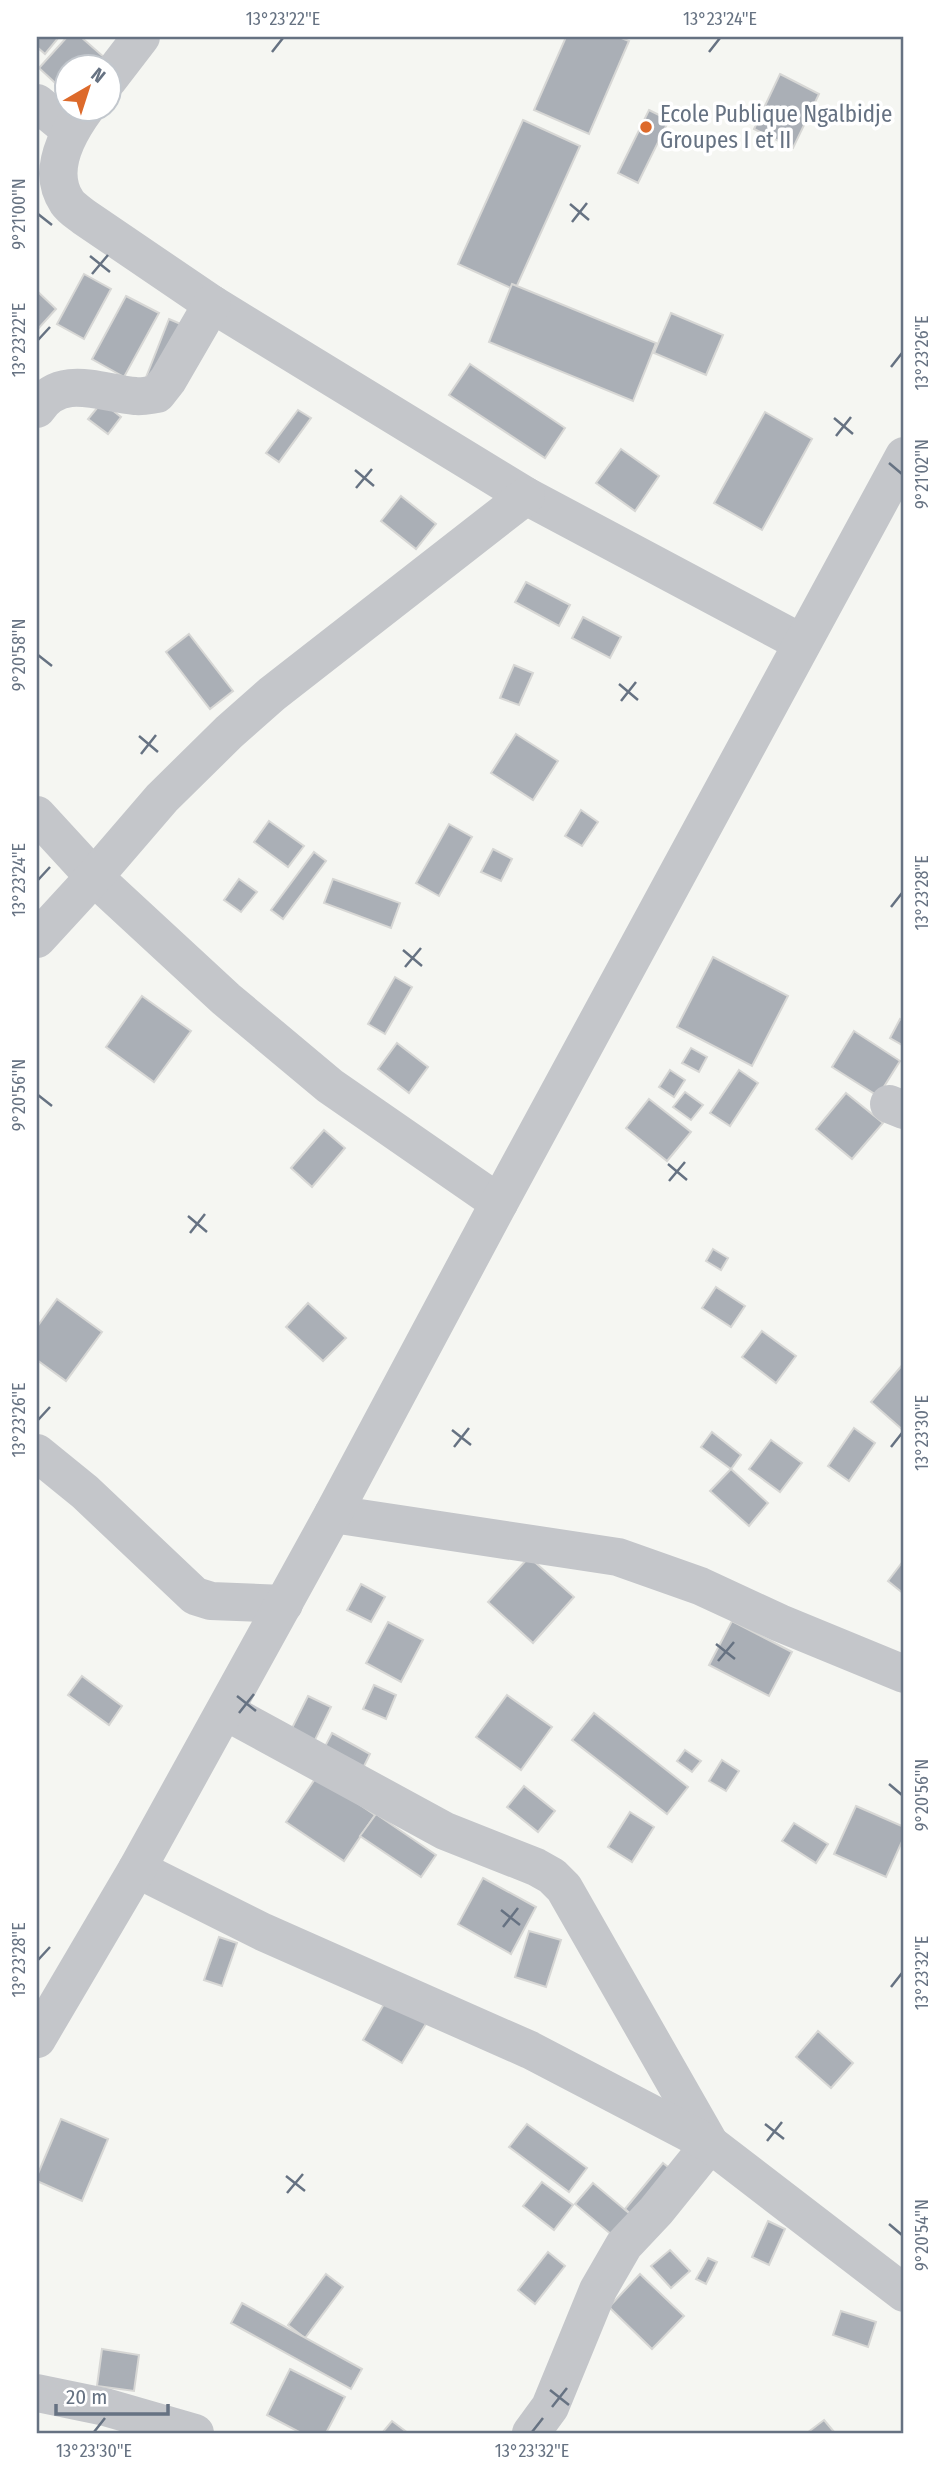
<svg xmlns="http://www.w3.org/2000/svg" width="941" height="2470" viewBox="0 0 941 2470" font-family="'Fira Sans Condensed',sans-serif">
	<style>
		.building { fill: #aaafb6; stroke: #d7d7d5; stroke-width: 2 }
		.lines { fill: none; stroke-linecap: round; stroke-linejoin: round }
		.minor { stroke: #c4c6ca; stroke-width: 38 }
		.ticks { fill: none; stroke: #667282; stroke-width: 2.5 }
		.poi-dot { fill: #dd6a2b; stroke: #fff; stroke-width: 2.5 }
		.labels { text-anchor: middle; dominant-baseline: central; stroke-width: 7; stroke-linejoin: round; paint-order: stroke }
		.poi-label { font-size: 23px; fill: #667282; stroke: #fff; text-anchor: start }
		.neatline { fill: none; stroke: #667282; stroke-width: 2.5 }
		.ticks-label { font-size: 18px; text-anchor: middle; fill: #667282 }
	</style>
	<rect width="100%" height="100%" fill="#f5f6f2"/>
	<g class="building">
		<path d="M37,37H59L45,54L37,47Z"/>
		<path d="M67,37H81L106,59L99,66H66V93L39,68Z"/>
		<path d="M566,37H619L629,41L589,134L534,110Z"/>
		<path d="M780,74L819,94L793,148L754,129Z"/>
		<path d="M649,110L669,120L638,183L618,173Z"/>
		<path d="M523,120L580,146L515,290L458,264Z"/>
		<path d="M84,274L111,289L84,339L57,324Z"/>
		<path d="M512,284L656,343L633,401L489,342Z"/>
		<path d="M37,291L56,309L37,330Z"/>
		<path d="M126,296L159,313L124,377L92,359Z"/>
		<path d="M671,313L723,335L706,375L654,353Z"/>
		<path d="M169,319L190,328L143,385Z"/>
		<path d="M470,364L565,428L545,458L449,395Z"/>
		<path d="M102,402L121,417L108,434L88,419Z"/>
		<path d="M298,410L311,418L279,462L266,453Z"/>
		<path d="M765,412L812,439L762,530L714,503Z"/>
		<path d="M621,449L659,476L635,511L596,483Z"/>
		<path d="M401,496L436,524L416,549L381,521Z"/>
		<path d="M526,582L570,605L559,626L515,602Z"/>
		<path d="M583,617L621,637L610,658L572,638Z"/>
		<path d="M189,634L233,691L210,709L166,652Z"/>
		<path d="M514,665L533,673L519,705L500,698Z"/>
		<path d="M516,734L558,761L533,800L491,773Z"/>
		<path d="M581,810L598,822L582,846L565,836Z"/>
		<path d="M269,821L304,846L288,867L254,842Z"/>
		<path d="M449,824L472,837L439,896L416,883Z"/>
		<path d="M493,849L512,859L501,881L481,872Z"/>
		<path d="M314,852L326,861L283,919L271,910Z"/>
		<path d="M239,879L257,892L241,912L224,900Z"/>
		<path d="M333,879L400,903L391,928L324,903Z"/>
		<path d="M713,957L788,996L752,1066L677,1027Z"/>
		<path d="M395,977L412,987L385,1034L368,1024Z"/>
		<path d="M142,996L191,1031L154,1082L106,1047Z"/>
		<path d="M900,1019L904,1022V1046L890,1038Z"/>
		<path d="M854,1031L900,1061L878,1096L832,1067Z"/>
		<path d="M397,1043L428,1067L409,1093L378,1069Z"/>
		<path d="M691,1048L707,1057L699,1072L682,1063Z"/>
		<path d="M670,1070L685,1080L674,1097L659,1087Z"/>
		<path d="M739,1070L758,1083L730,1126L710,1113Z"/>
		<path d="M685,1092L703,1105L691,1120L673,1107Z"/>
		<path d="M846,1093L883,1123L852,1159L816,1129Z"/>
		<path d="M649,1099L691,1132L667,1161L626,1128Z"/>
		<path d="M324,1130L345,1148L312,1187L291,1168Z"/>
		<path d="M713,1249L728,1258L721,1270L706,1261Z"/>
		<path d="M716,1287L745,1306L731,1327L702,1308Z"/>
		<path d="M57,1299L102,1332L66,1381L37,1360V1327Z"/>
		<path d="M308,1303L346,1338L323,1361L286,1327Z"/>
		<path d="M762,1331L796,1356L776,1383L742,1357Z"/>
		<path d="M904,1363V1431L871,1402Z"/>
		<path d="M854,1428L875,1443L849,1481L828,1466Z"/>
		<path d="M712,1432L741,1455L731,1469L701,1447Z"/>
		<path d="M771,1440L802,1463L780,1492L749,1469Z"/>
		<path d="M731,1469L768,1503L749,1526L710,1491Z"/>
		<path d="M529,1557L574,1597L533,1643L488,1602Z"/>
		<path d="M904,1560V1594L888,1581Z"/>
		<path d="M361,1584L385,1597L371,1622L347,1610Z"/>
		<path d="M732,1621L792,1652L769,1696L709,1665Z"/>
		<path d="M388,1622L423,1640L401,1682L366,1663Z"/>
		<path d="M82,1676L122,1706L109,1725L68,1695Z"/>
		<path d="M374,1685L396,1695L386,1719L363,1709Z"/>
		<path d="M507,1695L552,1727L521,1770L476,1737Z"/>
		<path d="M308,1696L331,1707L312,1746L289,1734Z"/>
		<path d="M594,1713L688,1787L667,1814L572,1740Z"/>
		<path d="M332,1733L370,1754L358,1778L320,1756Z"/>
		<path d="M685,1750L701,1761L692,1772L677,1761Z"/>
		<path d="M722,1760L739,1771L726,1791L709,1781Z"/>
		<path d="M317,1776L375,1815L344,1861L286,1822Z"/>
		<path d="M524,1786L555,1811L538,1832L507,1807Z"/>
		<path d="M856,1806L904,1827V1837L886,1877L834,1854Z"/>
		<path d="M630,1812L654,1827L632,1862L608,1847Z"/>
		<path d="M376,1814L436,1855L421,1877L360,1836Z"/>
		<path d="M794,1823L828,1844L816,1863L782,1841Z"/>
		<path d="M483,1878L536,1907L511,1954L458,1924Z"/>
		<path d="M529,1931L561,1940L546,1987L515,1977Z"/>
		<path d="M219,1937L237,1943L222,1986L204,1980Z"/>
		<path d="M387,1999L427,2022L402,2063L363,2040Z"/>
		<path d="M818,2031L853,2063L831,2088L796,2057Z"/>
		<path d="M61,2119L108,2139L82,2201L37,2181V2176Z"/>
		<path d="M527,2124L587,2168L569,2192L509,2147Z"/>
		<path d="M663,2163L674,2172L636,2219L625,2209Z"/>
		<path d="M542,2182L573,2205L554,2230L523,2206Z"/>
		<path d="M593,2183L636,2219L618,2240L575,2204Z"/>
		<path d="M768,2221L785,2229L769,2265L752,2257Z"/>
		<path d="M670,2250L690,2271L671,2288L651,2266Z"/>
		<path d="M548,2252L565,2266L535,2304L518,2290Z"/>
		<path d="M708,2258L717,2262L706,2284L696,2279Z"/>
		<path d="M326,2274L343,2287L305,2338L288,2325Z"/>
		<path d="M640,2274L684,2316L652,2349L609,2307Z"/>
		<path d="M242,2303L362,2369L351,2389L231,2323Z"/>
		<path d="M841,2311L876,2322L868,2347L833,2335Z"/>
		<path d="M102,2349L139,2355L134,2391L97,2386Z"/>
		<path d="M290,2369L345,2397L326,2433H301L267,2415Z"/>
		<path d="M824,2420L835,2433H807Z"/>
		<path d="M392,2421L408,2433H382Z"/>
	</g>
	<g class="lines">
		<g class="minor">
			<path d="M108,80L141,37"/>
			<path d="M37,103L70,130"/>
			<path d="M86,108C67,134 46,171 67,202C71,208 79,213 84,217L212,304L526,496L802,643"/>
			<path d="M37,409C60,373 101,393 135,396C142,397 150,395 157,394L168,380L212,304"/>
			<path d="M37,815L94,877L226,999L330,1086L499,1203"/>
			<path d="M37,939L94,877L162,798L229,732L272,694L526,496"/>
			<path d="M889,1104L904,1110"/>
			<path d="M37,1453L85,1492L195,1596L211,1601L284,1604"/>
			<path d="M333,1514L618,1557L700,1586L780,1623L904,1674"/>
			<path d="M225,1711L445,1831L536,1867L552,1876L564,1888L710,2144L656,2211L624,2245L598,2290L550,2407L531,2433"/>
			<path d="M137,1869L263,1932L530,2050L710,2144L904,2293"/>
			<path d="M37,2039L137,1869L333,1514L499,1203L904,456"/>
			<path d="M37,2393L105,2407L195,2433"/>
		</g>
	</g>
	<path class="ticks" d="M272,52L283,38M709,52L720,38M570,204L589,220M38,214L52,225M572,222L587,203M90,256L110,272M92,274L108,255M38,340L50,327M891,367L902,353M834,418L853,434M836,436L851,417M889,463L902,474M355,470L374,486M356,488L372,469M38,655L52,666M619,684L638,700M621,701L636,682M139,736L158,752M141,754L156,735M38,880L50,867M891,907L902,893M403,950L422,966M405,967L421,948M38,1095L52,1106M668,1164L687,1180M669,1181L685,1162M188,1216L207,1232M190,1233L205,1214M38,1420L50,1407M452,1430L471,1445M454,1447L469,1428M891,1447L902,1433M716,1644L735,1659M718,1661L734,1642M237,1696L256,1711M239,1713L254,1694M889,1784L902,1795M501,1910L520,1925M503,1927L518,1908M38,1960L50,1947M891,1987L902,1973M765,2124L784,2139M767,2141L782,2122M286,2176L305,2191M287,2193L303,2174M889,2224L902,2235M550,2390L569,2405M552,2407L567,2388M94,2432L105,2418M532,2432L543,2418"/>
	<circle class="poi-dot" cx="646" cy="127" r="7"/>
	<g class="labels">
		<g class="poi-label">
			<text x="660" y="114">Ecole Publique Ngalbidje<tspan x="660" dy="26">Groupes I et II</tspan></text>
		</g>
	</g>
	<rect width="941" height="2470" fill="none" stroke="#ffffff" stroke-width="77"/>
	<g transform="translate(88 88) rotate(39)"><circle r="33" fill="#ffffff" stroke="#c2c7cd" stroke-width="2"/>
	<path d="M0-5L12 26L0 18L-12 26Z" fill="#dd6a2b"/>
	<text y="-10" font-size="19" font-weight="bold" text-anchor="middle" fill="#667282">N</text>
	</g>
	<path d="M56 2404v10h112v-10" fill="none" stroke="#667282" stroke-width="3.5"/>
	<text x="66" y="2404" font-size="21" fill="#667282" stroke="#ffffff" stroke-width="5" paint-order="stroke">20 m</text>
	<rect x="38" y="38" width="864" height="2394" class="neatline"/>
	<g class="ticks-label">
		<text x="283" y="25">13°23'22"E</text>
		<text x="720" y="25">13°23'24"E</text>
		<text transform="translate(19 214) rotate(-90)" y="6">9°21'00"N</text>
		<text transform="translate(19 340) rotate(-90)" y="6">13°23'22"E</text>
		<text transform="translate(922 353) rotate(-90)" y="6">13°23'26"E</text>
		<text transform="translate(922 474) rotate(-90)" y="6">9°21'02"N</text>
		<text transform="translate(19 655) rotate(-90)" y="6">9°20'58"N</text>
		<text transform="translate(19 880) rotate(-90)" y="6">13°23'24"E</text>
		<text transform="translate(922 893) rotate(-90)" y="6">13°23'28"E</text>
		<text transform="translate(19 1095) rotate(-90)" y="6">9°20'56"N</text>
		<text transform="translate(19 1420) rotate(-90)" y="6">13°23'26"E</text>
		<text transform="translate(922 1433) rotate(-90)" y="6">13°23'30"E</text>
		<text transform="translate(922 1795) rotate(-90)" y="6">9°20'56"N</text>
		<text transform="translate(19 1960) rotate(-90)" y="6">13°23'28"E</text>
		<text transform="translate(922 1973) rotate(-90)" y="6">13°23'32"E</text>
		<text transform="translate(922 2235) rotate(-90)" y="6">9°20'54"N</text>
		<text x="94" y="2457">13°23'30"E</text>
		<text x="532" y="2457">13°23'32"E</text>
	</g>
</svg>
